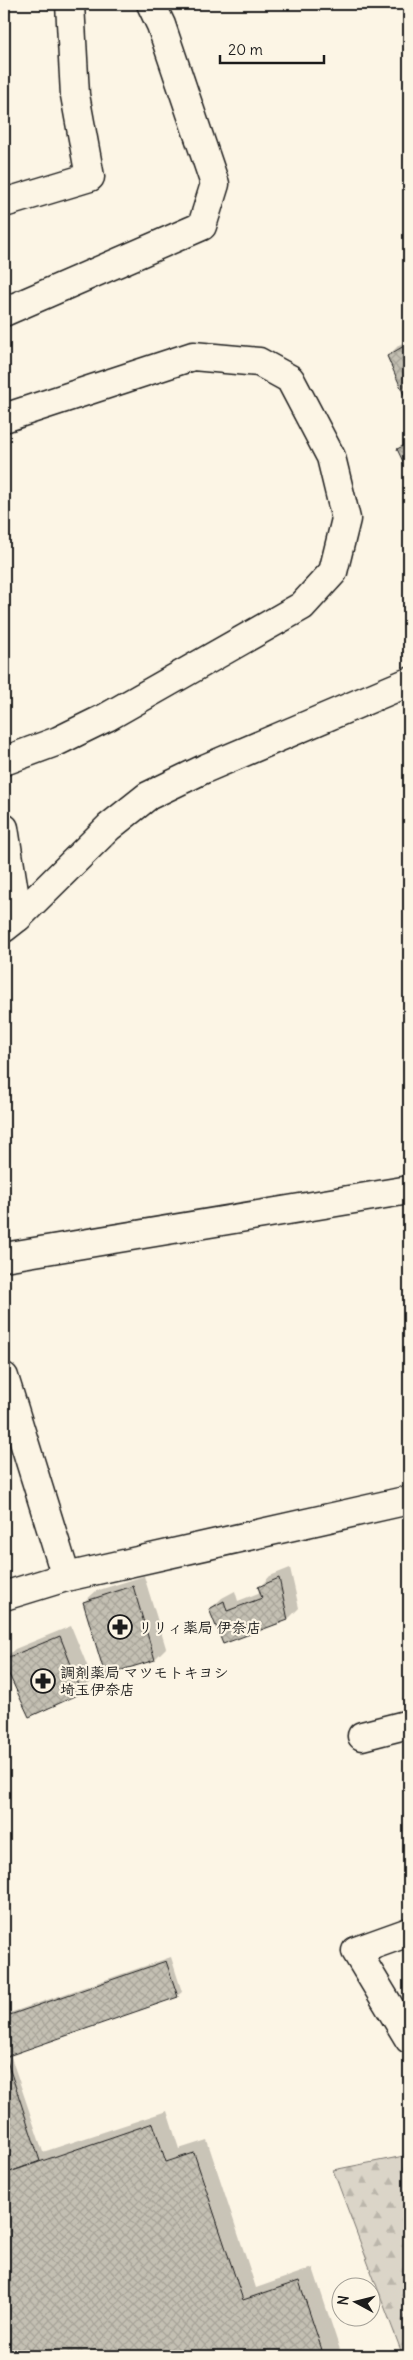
<svg xmlns="http://www.w3.org/2000/svg" width="413" height="2360" viewBox="0 0 413 2360" font-family="Delius,'Klee One',sans-serif">
	<style>
		.forest { fill: url(#forest-firs); stroke: #7c7872 }
		.shadow { fill: #0003 }
		.building { fill: url(#building-cross-hatch); stroke: #1c1c1c }
		.lines { fill: none; stroke-linecap: round; stroke-linejoin: round }
		.minor-casing { stroke: #1c1c1c; stroke-width: 31 }
		.minor { stroke: #fcf5e5; stroke-width: 28 }
		.labels { text-anchor: middle; dominant-baseline: central; stroke-width: 4.5; stroke-linejoin: round; paint-order: stroke }
		.poi-label { font-size: 15px; font-weight: bold; fill: #1c1c1c; stroke: #fcf5e5; text-anchor: start }
	</style>
	<defs>
		<pattern id="forest-firs" width="22" height="20" patternUnits="userSpaceOnUse" patternTransform="scale(1.25)"><rect width="22" height="20" fill="#dbd5c8"/><path d="M5 1l3.5 6h-7zM16 11l3.5 6h-7z" fill="#bbb6ab"/></pattern>
		<pattern id="building-cross-hatch" width="8" height="8" patternUnits="userSpaceOnUse" patternTransform="scale(1.25)"><rect width="8" height="8" fill="#c4c0b3"/><path d="M0 0l8 8M0 8l8-8" fill="none" stroke="#a8a499"/></pattern>
	</defs>
	<rect width="100%" height="100%" fill="#fcf5e5"/>
	<filter id="ink" filterUnits="userSpaceOnUse"><feTurbulence type="fractalNoise" baseFrequency=".02" numOctaves="2"/><feDisplacementMap in="SourceGraphic" scale="10" xChannelSelector="R" yChannelSelector="G"/><feConvolveMatrix kernelMatrix="1 2 1 2 8 2 1 2 1" color-interpolation-filters="sRGB"/></filter>
	<g filter="url(#ink)">
		<path class="forest" d="M409,2155V2356H403L333,2170Z"/>
		<g class="shadow">
			<path d="M409,339V403L388,356L399,345Z"/>
			<path d="M409,439V472L399,449Z"/>
			<path d="M290,1568L299,1608L288,1619L210,1609L222,1598L235,1591L238,1601L261,1592L259,1588L270,1576Z"/>
			<path d="M144,1576L166,1648L155,1659L106,1674L84,1602L96,1591Z"/>
			<path d="M71,1626L93,1680L81,1692L29,1715L4,1659L15,1649Z"/>
			<path d="M171,1957L182,1992L177,1996L10,2054L43,2152L167,2111L179,2149L207,2140L256,2288L313,2268L342,2356H4V2015Z"/>
		</g>
		<g class="building">
			<path d="M409,343V406L387,356Z"/>
			<path d="M409,443V548V474L397,449Z"/>
			<path d="M279,1578L288,1620L223,1644L209,1609L224,1601L227,1611L262,1598L258,1587Z"/>
			<path d="M133,1586L155,1660L105,1675L83,1602Z"/>
			<path d="M60,1636L82,1693L29,1717L4,1664V1659Z"/>
			<path d="M166,1961L178,1997L5,2057L4,2017Z"/>
			<path d="M4,2052L40,2161L4,2174Z"/>
			<path d="M153,2123L166,2162L194,2153L243,2300L299,2281L324,2356H4V2174Z"/>
		</g>
		<g class="lines">
			<g class="minor-casing">
				<g id="minor">
					<path d="M4,203L90,177L75,95L70,4"/>
					<path d="M4,312L202,226L215,184L161,25L151,4"/>
					<path d="M4,418L193,356L259,362L290,379L331,457L346,519L333,572L302,606L107,717L58,741L4,761"/>
					<path d="M4,828L18,917"/>
					<path d="M4,928L18,917L109,827L148,796L204,769L409,682"/>
					<path d="M4,1257L409,1190"/>
					<path d="M4,1377L66,1577"/>
					<path d="M4,1596L66,1577L409,1500"/>
					<path d="M362,1736L409,1724"/>
					<path d="M409,1932L356,1951L409,2039"/>
				</g>
			</g>
			<use href="#minor" class="minor"/>
		</g>
	</g>
	<defs>
		<g id="pharmacy-ring" transform="scale(1.25)"><circle r="9.5" fill="#fcf5e5" stroke="#1c1c1c" stroke-width="1.5"/><path d="M-2-6h4v4h4v4h-4v4h-4v-4h-4v-4h4Z" fill="#1c1c1c"/></g>
	</defs>
	<g fill-rule="evenodd">
		<use href="#pharmacy-ring" x="120" y="1627"/>
		<use href="#pharmacy-ring" x="43" y="1681"/>
	</g>
	<g class="labels">
		<g class="poi-label">
			<text x="138" y="1627">リリィ薬局 伊奈店</text>
			<text x="60" y="1672">調剤薬局 マツモトキヨシ<tspan x="60" dy="17">埼玉伊奈店</tspan></text>
		</g>
	</g>
	<rect width="413" height="2360" fill="none" stroke="#fcf5e5" stroke-width="20"/>
	<rect x="10" y="10" width="393" height="2340" fill="none" stroke="#1c1c1c" stroke-width="2" filter="url(#ink)"/>
	<g transform="translate(356 2302) rotate(277)"><circle r="24" fill="#fcf5e5" stroke="#a29e95"/>
	<path d="M0-4L9 19L0 12L-9 19Z" fill="#1c1c1c"/>
	<text y="-8" font-size="14" font-weight="bold" text-anchor="middle" fill="#1c1c1c">N</text>
	</g>
	<path d="M220 55v8h104v-8" fill="none" stroke="#1c1c1c" stroke-width="2.5"/>
	<text x="228" y="55" font-size="15" fill="#1c1c1c" stroke="#fcf5e5" stroke-width="4" paint-order="stroke">20 m</text>
</svg>
